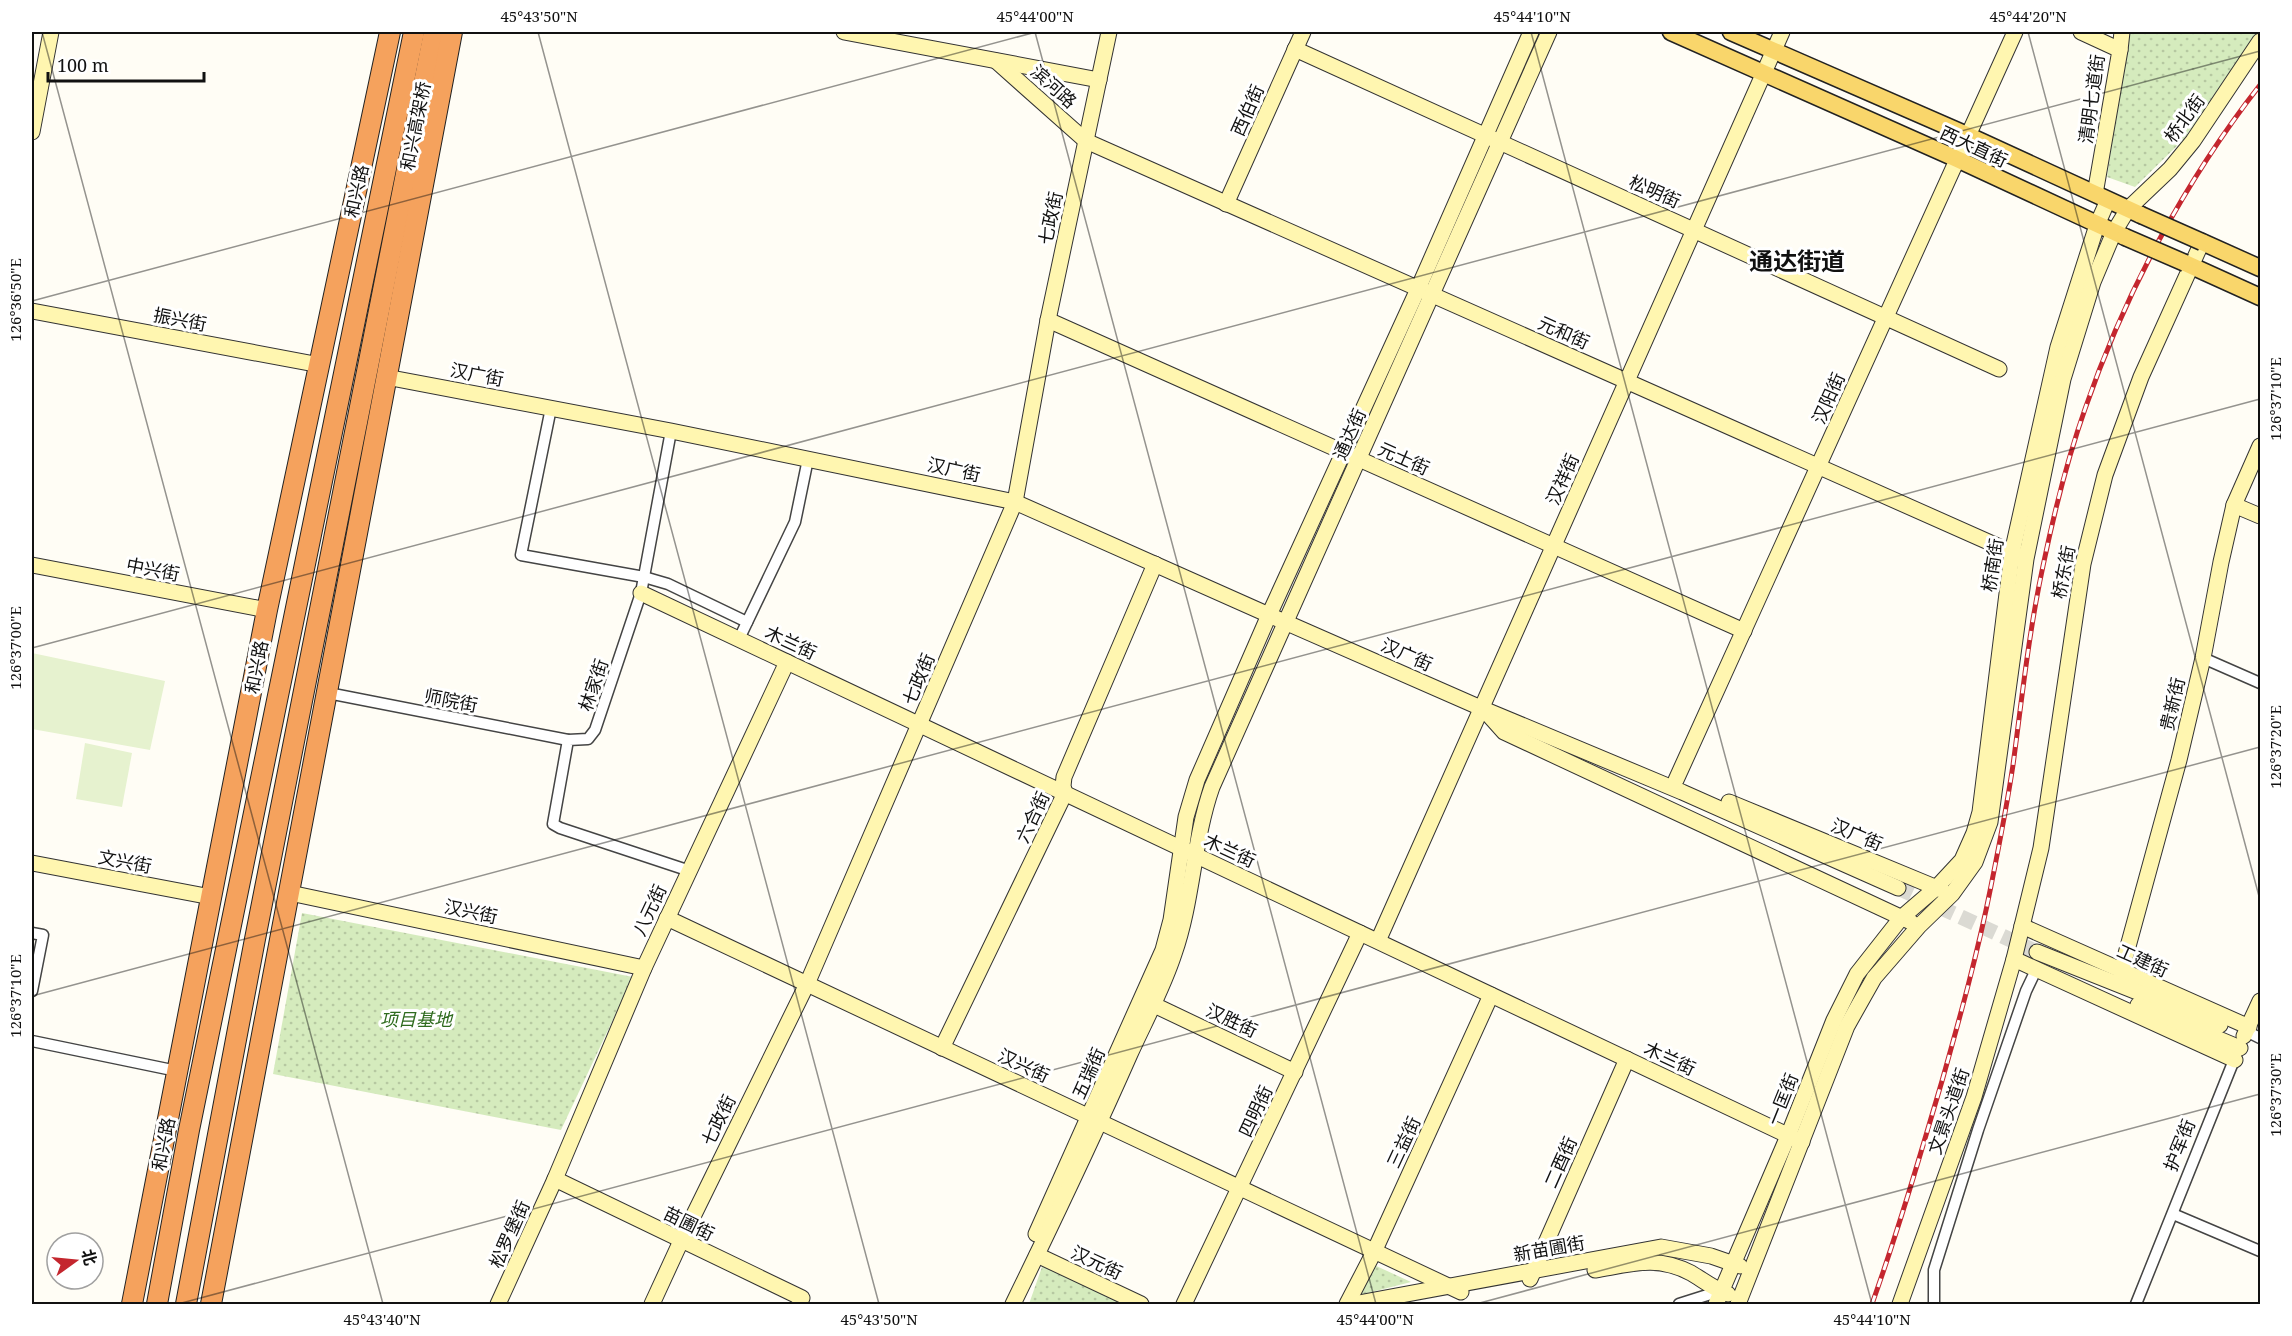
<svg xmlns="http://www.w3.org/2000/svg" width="2292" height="1336" viewBox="0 0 2292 1336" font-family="'Noto Serif','Noto Sans SC',serif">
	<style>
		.grass { fill: url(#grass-dots) }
		.pitch { fill: #e6f2cf }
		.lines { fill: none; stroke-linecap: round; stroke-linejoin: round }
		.secondary-tunnel { stroke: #dbdad3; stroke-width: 15; stroke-dasharray: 15 8; stroke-linecap: butt }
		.street-casing { stroke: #444; stroke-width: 13 }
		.secondary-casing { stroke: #333; stroke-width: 17 }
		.primary-casing { stroke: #222; stroke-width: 19 }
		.highway-casing { stroke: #222; stroke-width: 22 }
		.street { stroke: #fff; stroke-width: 10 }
		.secondary { stroke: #fff6b0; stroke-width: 15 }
		.primary { stroke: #f9d66b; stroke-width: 16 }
		.highway { stroke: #f5a25d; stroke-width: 20 }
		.rail-casing { stroke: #c4262e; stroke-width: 5 }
		.rail { stroke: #fff; stroke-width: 3; stroke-dasharray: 9; stroke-linecap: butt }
		.primary-bridge-casing { stroke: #222; stroke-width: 19; stroke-linecap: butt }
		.primary-bridge { stroke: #f9d66b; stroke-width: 16 }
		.ticks { fill: none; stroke: #111; stroke-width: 1.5; stroke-opacity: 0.45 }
		.labels { text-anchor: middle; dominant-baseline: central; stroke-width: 6; stroke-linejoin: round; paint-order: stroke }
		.street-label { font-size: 18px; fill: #111; stroke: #fff }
		.park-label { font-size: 18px; font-style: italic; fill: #2f6b1f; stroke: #fff }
		.district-label { font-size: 24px; font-weight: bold; fill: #111; stroke: #fff }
		.neatline { fill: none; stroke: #111; stroke-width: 2 }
		.ticks-label { font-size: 15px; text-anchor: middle; fill: #111 }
	</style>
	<defs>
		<pattern id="grass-dots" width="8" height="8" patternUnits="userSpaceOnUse" patternTransform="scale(1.5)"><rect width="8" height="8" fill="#d5ebbd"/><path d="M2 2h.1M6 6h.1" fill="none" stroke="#b6c8a1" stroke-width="1.8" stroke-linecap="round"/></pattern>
	</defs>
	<rect width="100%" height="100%" fill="#fffdf5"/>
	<g class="grass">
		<path d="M2127,32H2257L2183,140L2135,187L2107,177Z"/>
		<path d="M302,913L633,977L561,1130L273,1074Z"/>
		<path d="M1043,1264L1131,1304H1029Z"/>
		<path d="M1372,1264L1411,1282L1356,1296Z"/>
	</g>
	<g class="pitch">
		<path d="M32,653L165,681L150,750L32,729Z"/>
		<path d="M85,743L132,753L122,807L76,799Z"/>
	</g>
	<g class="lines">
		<path class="secondary-tunnel" d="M1898,888L2037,952"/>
		<g class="street-casing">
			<g id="street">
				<path d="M551,408L521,555L644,577L668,584L747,622"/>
				<path d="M671,431L641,593L595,730L588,739L568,740L553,824L560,828L690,871"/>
				<path d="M739,639L795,522L808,459"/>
				<path d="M2203,658L2260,683"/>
				<path d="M328,693L568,740"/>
				<path d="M32,933L43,935L32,991"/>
				<path d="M2246,1031L2260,1038"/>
				<path d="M32,1041L177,1071"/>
				<path d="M2173,1214L2260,1251"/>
				<path d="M1679,1304L1720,1291"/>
				<path d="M1934,1304V1270L1978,1130L2026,991L2036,970"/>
				<path d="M2136,1304L2236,1055"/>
			</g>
		</g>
		<g class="secondary-casing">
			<g id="secondary">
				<path d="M844,32L1099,80"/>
				<path d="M2081,32L2120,50L2095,194"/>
				<path d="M1295,49L1999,369"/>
				<path d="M2120,50L2122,32"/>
				<path d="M996,61L1086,141L2020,556"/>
				<path d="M32,132L51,32"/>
				<path d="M1226,204L1303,32"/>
				<path d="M32,311L320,365"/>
				<path d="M1048,320L1744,631"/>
				<path d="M386,377L671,431L1015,502L1269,615L1481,708L1682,792L1898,888"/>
				<path d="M2234,505L2260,516"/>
				<path d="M32,565L267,610"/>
				<path d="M641,593L1802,1142"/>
				<path d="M1487,713L1504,732L1911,922"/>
				<path d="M1676,780L2015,32"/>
				<path d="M1729,802L1942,890"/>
				<path d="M32,863L211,897"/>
				<path d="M290,893L644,968"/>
				<path d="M667,918L1461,1292"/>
				<path d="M2022,926L2249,1027"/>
				<path d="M1378,941L1782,32"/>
				<path d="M2037,952L2220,1025"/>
				<path d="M2014,959L2235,1060"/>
				<path d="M2121,972L2179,760L2203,658L2221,562L2234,505L2260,446"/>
				<path d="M1152,1004L1295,1072"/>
				<path d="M2138,1005L2240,1048"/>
				<path d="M2244,1036L2260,1001"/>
				<path d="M942,1048L1065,793L1063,786L1064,777L1155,564"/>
				<path d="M555,1179L802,1298L799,1304"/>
				<path d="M1036,1234L1163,950L1171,920L1186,817L1197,780L1269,615L1418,289L1531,32"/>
				<path d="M1037,1255L1141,1304"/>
				<path d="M1595,1270C1631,1264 1657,1255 1691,1273C1703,1280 1714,1289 1728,1294"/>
				<path d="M1530,1279L1627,1059"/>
				<path d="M498,1304L555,1179L644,968L787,662"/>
				<path d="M652,1304L681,1241L807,984L1015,502L1048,320L1109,32"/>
				<path d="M1013,1304C1053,1222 1093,1138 1130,1054C1145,1021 1163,988 1174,954C1193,900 1193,841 1212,787L1549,32"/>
				<path d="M1184,1304L1360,933"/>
				<path d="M1347,1304L1374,1252L1491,995"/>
				<path d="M1353,1304L1661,1247L1711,1256L1740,1266"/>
				<path d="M1716,1304L1788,1136L1834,1020L1857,974L1901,918L1936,888L1962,860L1974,833L1980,812L2012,553L2058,347L2097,225L2108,200"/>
				<path d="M1738,1304L1847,1026L1874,978L1919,926L1952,894L1975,862L1990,822L2026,559L2063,379L2093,282L2114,232L2128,209L2170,169L2193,141L2260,41"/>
				<path d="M1900,1304L1974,1097L2014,959L2041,848L2083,564L2105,475L2141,377L2202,242"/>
			</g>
		</g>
		<g class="primary-casing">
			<g id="primary">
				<path d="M1671,32L1957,159L2125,237"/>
				<path d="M1731,32L1967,135L2141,215"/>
				<path d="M2202,242L2260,268"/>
				<path d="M2185,263L2260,297"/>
			</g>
		</g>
		<g class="highway-casing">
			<g id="highway">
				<path d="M132,1304L267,610L390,32"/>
				<path d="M157,1304L189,1130L414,32"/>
				<path d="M186,1304L255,939L434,32"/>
				<path d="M211,1304L452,32"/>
			</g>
		</g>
		<use href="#street" class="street"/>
		<use href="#secondary" class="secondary"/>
		<use href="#primary" class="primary"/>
		<use href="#highway" class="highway"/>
		<g class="rail-casing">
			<path id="rail" d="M1872,1304C1898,1231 1920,1156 1942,1081C1960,1017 1978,952 1991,886C1999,846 2007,805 2013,765C2022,698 2029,631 2043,566C2054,513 2067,460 2085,409C2125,293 2185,181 2260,85"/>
		</g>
		<use href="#rail" class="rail"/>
		<g class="primary-bridge-casing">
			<g id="primary-bridge">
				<path d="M2141,215L2202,242"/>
				<path d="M2125,237L2185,263"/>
			</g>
		</g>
		<use href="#primary-bridge" class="primary-bridge"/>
	</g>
	<path class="ticks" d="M42,32L383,1304M538,32L879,1304M1035,32L1376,1304M1531,32L1872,1304M2028,32L2260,900M32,301L1036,32M32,648L2260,51M32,996L2260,399M178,1304L2260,747M1476,1304L2260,1094"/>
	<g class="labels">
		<g class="street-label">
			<text transform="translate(1054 86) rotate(42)">滨河路</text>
			<text transform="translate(2091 99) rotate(-82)">清明七道街</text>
			<text transform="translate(1247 110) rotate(-66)">西伯街</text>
			<text transform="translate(2184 118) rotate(-54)">桥北街</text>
			<text transform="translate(415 126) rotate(-79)">和兴高架桥</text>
			<text transform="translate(1974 146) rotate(25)">西大直街</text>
			<text transform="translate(356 191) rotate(-78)">和兴路</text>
			<text transform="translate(1655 191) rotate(24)">松明街</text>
			<text transform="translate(1050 218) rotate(-78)">七政街</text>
			<text transform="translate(180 319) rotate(11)">振兴街</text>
			<text transform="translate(1564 332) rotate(24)">元和街</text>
			<text transform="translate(477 374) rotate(11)">汉广街</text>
			<text transform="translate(1828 398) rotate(-66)">汉阳街</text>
			<text transform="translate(1349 434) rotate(-66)">通达街</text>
			<text transform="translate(1404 458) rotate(24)">元士街</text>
			<text transform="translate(954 469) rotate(12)">汉广街</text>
			<text transform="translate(1562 479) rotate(-66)">汉祥街</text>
			<text transform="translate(1992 565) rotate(-81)">桥南街</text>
			<text transform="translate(153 569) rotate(11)">中兴街</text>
			<text transform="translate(2063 572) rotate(-79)">桥东街</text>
			<text transform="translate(791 642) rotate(25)">木兰街</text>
			<text transform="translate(1407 654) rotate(24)">汉广街</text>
			<text transform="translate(256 667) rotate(-79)">和兴路</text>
			<text transform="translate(918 679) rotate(-67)">七政街</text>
			<text transform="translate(593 685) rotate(-71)">林家街</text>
			<text transform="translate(451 700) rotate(11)">师院街</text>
			<text transform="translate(2172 704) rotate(-77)">贵新街</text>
			<text transform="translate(1032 817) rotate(-65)">六合街</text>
			<text transform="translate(1857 834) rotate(23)">汉广街</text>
			<text transform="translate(1230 850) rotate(25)">木兰街</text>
			<text transform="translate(125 861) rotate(11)">文兴街</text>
			<text transform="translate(649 910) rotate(-65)">八元街</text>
			<text transform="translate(471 911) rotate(12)">汉兴街</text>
			<text transform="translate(2143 960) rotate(24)">工建街</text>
			<text transform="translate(1232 1020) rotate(25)">汉胜街</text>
			<text transform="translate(1670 1058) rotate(25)">木兰街</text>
			<text transform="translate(1024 1065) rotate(25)">汉兴街</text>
			<text transform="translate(1088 1073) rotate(-66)">五瑞街</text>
			<text transform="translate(1782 1099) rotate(-68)">一匡街</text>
			<text transform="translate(1255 1111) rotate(-65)">四明街</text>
			<text transform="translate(1948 1111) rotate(-71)">文景头道街</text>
			<text transform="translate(718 1120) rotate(-64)">七政街</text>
			<text transform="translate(1403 1142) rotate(-65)">三益街</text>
			<text transform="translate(163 1144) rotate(-79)">和兴路</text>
			<text transform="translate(2179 1145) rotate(-68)">护军街</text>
			<text transform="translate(1560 1162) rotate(-66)">二酉街</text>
			<text transform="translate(689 1223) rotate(26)">苗圃街</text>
			<text transform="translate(509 1234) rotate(-66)">松罗堡街</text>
			<text transform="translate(1549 1248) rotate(-10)">新苗圃街</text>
			<text transform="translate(1097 1262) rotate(25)">汉元街</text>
		</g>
		<g class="park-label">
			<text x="416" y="1019">项目基地</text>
		</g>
		<g class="district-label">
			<text x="1797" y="260">通达街道</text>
		</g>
	</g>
	<rect width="2292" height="1336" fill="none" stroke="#ffffff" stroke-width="66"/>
	<g transform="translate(75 1261) rotate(75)"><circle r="28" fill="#ffffff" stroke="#a0a0a0" stroke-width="1.5"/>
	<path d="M0-4.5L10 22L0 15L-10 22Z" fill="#c4262e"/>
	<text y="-9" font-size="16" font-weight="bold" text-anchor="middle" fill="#111111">北</text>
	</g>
	<path d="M48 72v9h156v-9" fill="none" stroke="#111111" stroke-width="3"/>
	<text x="57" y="72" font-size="18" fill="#111111" stroke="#ffffff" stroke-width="4.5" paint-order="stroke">100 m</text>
	<rect x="33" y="33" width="2226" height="1270" class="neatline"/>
	<g class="ticks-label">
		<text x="539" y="22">45°43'50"N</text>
		<text x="1035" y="22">45°44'00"N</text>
		<text x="1532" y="22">45°44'10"N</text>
		<text x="2028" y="22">45°44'20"N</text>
		<text transform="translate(16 300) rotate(-90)" y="5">126°36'50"E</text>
		<text transform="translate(2276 399) rotate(-90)" y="5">126°37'10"E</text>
		<text transform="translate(16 648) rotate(-90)" y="5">126°37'00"E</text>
		<text transform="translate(2276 747) rotate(-90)" y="5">126°37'20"E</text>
		<text transform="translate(16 996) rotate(-90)" y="5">126°37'10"E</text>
		<text transform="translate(2276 1095) rotate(-90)" y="5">126°37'30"E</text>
		<text x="382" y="1325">45°43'40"N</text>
		<text x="879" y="1325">45°43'50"N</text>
		<text x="1375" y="1325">45°44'00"N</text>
		<text x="1872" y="1325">45°44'10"N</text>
	</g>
</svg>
